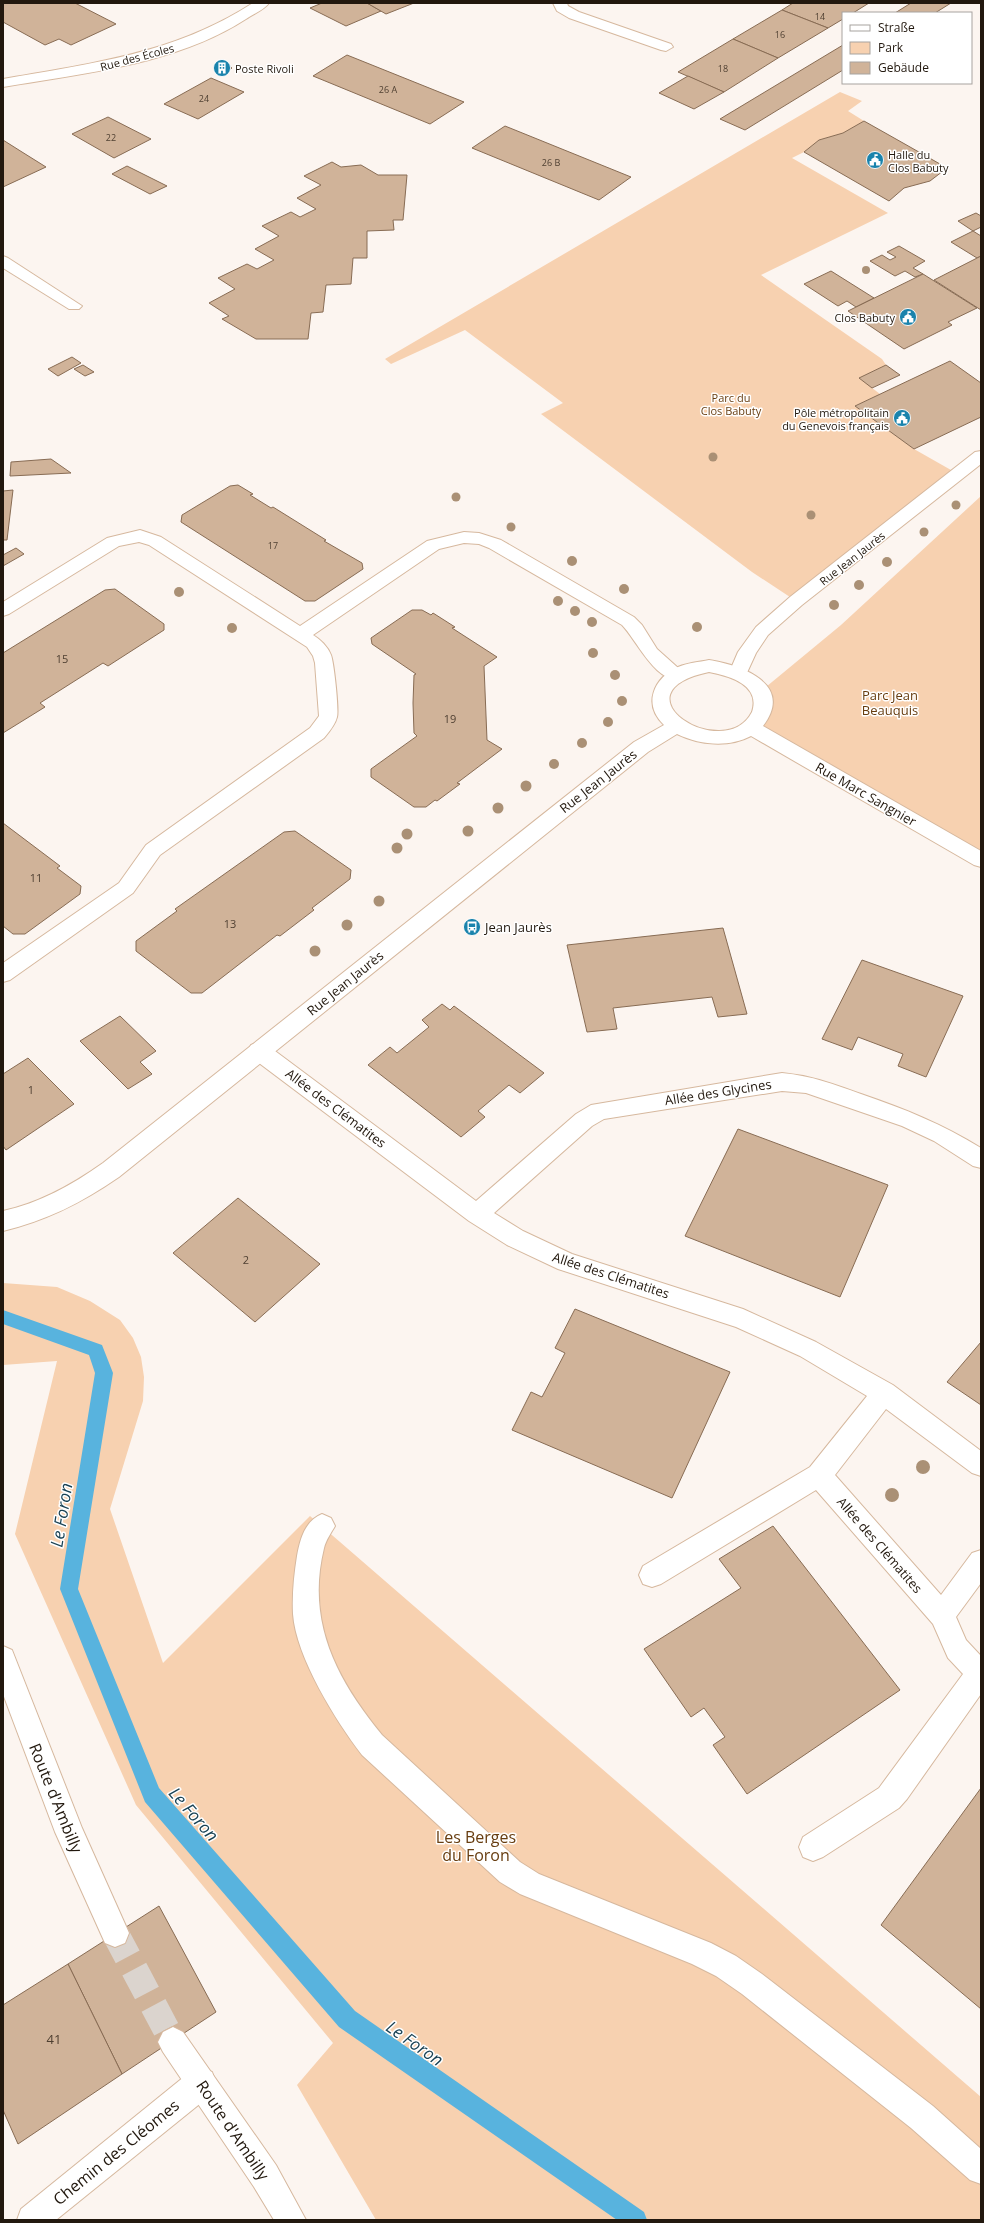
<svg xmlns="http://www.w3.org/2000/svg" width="984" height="2223" viewBox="0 0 984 2223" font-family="'Open Sans',sans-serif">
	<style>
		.green { fill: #f7d1b0 }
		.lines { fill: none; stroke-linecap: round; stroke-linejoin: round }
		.stream { fill: #58b3de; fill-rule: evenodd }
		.building { fill: #d0b399; stroke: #886c54 }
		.tertiary-tunnel { stroke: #dbd4ce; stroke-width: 27; stroke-dasharray: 27 14; stroke-linecap: butt }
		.service-casing { stroke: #d6b89e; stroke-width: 2 }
		.minor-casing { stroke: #d6b89e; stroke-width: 2 }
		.tertiary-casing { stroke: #d6b89e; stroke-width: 2 }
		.service { fill: #fff; fill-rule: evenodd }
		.minor { fill: #fff; fill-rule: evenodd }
		.tertiary { fill: #fff; fill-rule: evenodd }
		.tree { fill: #aa9075 }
		.labels { text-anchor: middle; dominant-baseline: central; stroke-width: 3; stroke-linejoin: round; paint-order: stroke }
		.far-number-label { font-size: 9px; fill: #4e3f31 }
		.far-street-label { font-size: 11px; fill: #22180e; stroke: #fff }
		.far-poi-label { font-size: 11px; fill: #22180e; stroke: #fff; text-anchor: start }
		.far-park-label { font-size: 11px; fill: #673d10; stroke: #fff }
		.number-label { font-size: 11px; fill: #4e3f31 }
		.park-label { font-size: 13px; fill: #673d10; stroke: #fff }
		.street-label { font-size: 13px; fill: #22180e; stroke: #fff }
		.poi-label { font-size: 13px; fill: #22180e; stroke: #fff; text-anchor: start }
		.near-number-label { font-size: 13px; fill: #4e3f31 }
		.near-street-label { font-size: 16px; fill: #22180e; stroke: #fff }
		.near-park-label { font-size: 16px; fill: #673d10; stroke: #fff }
		.near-water-label { font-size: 17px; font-style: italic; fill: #194254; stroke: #fff }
	</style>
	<rect width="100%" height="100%" fill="#fcf5f0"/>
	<g class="green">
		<path d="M840,92L862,101L848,111L864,121L843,133L819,140L804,152L792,158L888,213L761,275L882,359L886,365L859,378L880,394L855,406L914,449L958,474L796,601L752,572L541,414L563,403L465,330L391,364L385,359Z"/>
		<path d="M981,496V860L769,738L756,722L760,692L841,625Z"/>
		<path d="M3,1283L57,1287L90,1301L120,1320L133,1338L141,1357L144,1377L143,1401L110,1509L163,1663L310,1516L981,2097V2220H376L297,2085L333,2043L136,1805L15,1534L57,1361L3,1365Z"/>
	</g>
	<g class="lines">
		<path class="stream" d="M3,1310L102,1345L113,1373L78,1589L159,1788L355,2011L644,2212L647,2220H617L339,2027L145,1802L60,1589L95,1373L89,1355L3,1324Z"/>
	</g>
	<g class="building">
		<path d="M3,3H75L116,24L71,45L59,39L45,45L3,22Z"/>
		<path d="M322,3H367L381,11L346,26L310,8Z"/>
		<path d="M367,3H414L386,14Z"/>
		<path d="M793,3H869L853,13H843V19L828,28L782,10Z"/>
		<path d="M911,3H951L935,13H895Z"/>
		<path d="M782,10L828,28L778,58L733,39Z"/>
		<path d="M733,39L778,58L724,92L678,72Z"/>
		<path d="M843,45V70L745,130L720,119Z"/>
		<path d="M347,55L464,102L430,124L313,76Z"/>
		<path d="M220,63L232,68L224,72L213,68Z"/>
		<path d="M688,76L724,92L694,109L659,93Z"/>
		<path d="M211,78L244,92L198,119L164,104Z"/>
		<path d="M108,117L151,139L114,158L72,134Z"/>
		<path d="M864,121L903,143L947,168L930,181L904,188L889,201L804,152L819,140L843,133Z"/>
		<path d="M505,126L631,177L599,200L472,148Z"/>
		<path d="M3,140L22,152L46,167L3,187Z"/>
		<path d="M332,162L341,167L361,165L378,175H407L403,220H393L394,230L367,231V258H353L351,284L326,285L323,312L311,313L308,339H256L222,319L229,316L209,303L235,289L218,278L247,264L257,269L274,260L255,249L279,236L262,226L291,212L300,217L316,209L297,198L321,185L304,176Z"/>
		<path d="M127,166L167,186L150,194L112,174Z"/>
		<path d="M976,213L981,216V227L973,231L958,221Z"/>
		<path d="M973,231L981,236V256L977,258L951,242Z"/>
		<path d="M899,246L925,261L913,268L923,274L915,277L905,271L895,276L870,261L882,255L890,260L896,257L887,252Z"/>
		<path d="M981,256V310L934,280Z"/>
		<path d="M831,271L874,298L856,307L847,301L838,306L804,284Z"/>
		<path d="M923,274L977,308L948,322L952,325L904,349L848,311Z"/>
		<path d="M72,357L81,363L58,376L48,369Z"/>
		<path d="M950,361L981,383V417L914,449L855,406Z"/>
		<path d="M83,365L94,372L85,376L74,369Z"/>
		<path d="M886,365L900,375L872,388L859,378Z"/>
		<path d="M51,459L71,473L10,476L11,462Z"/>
		<path d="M238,485L253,494L250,495L271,508L273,507L326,540L324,541L362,563L363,569L315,601H305L181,522L182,515L230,486Z"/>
		<path d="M13,490L7,540H3V491Z"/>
		<path d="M16,548L24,554L3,566V555Z"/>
		<path d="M115,589L164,624V630L108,666L103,663L40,703L45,707L3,733V653L105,590Z"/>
		<path d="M412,610H422L431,615L433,613L455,627L452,628L497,657L484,666L487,740L502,749L457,783L460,784L437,801L435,800L426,807H414L371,777V769L417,736L414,733L413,703L414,675L416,674L372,644L371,638Z"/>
		<path d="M3,823L60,866L57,868L81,886L80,894L25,934H13L3,926Z"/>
		<path d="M295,831L351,870L350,879L312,908L314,910L280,936L277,935L202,993H191L136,951V941L177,911L175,909L284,832Z"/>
		<path d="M723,928L747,1014L718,1017L712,997L613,1008L617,1029L587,1032L567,945Z"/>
		<path d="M862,960L963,996L926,1077L898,1066L903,1054L858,1037L852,1050L822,1039Z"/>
		<path d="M442,1004L450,1010L454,1006L544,1073L520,1093L509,1085L478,1111L485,1117L461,1137L368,1065L390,1047L397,1053L429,1027L422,1020Z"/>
		<path d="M120,1016L156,1051L140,1062L152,1074L128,1089L80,1041Z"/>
		<path d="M28,1058L74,1104L6,1150L3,1146V1074Z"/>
		<path d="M738,1129L888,1185L840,1297L685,1236Z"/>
		<path d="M238,1198L320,1264L255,1322L173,1253Z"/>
		<path d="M575,1309L730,1372L672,1498L512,1430L531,1392L542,1397L565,1353L555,1348Z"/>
		<path d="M981,1342V1405L947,1382Z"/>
		<path d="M773,1526L900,1690L747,1794L713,1745L725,1737L704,1708L691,1717L644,1649L741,1588L719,1559Z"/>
		<path d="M981,1788V2009L881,1925Z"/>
		<path d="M159,1906L216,2012L122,2074L68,1964Z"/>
		<path d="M68,1964L122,2074L18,2144L3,2110V2005Z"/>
	</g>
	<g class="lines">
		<path class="tertiary-tunnel" d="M115,1933L173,2042"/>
		<g class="service-casing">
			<g id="service">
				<path d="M553,3H567L568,6L579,12L671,44L673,47L666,51L661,50L569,18L557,11Z"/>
				<path d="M140,530L161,537L300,626L427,541L464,532L479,533L501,540L634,617L642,625L657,649L686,675L684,679C657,687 637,640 622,625L489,548L479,544L464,543L439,549L313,635C320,639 328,647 331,655C334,663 339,710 337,717C335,725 329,732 324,738L160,855L133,893L10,980L3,982V963L119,883L146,845L310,728L319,716L315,663L313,656L307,647L149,545L139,542L119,546L9,614L3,616V602L107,538Z"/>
				<path d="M322,1514L331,1518L335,1526C331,1533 326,1540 324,1548C306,1621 336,1679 382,1735L520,1862L539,1874L711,1943L736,1956L762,1974L933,2106L981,2149V2184L970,2180L911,2128L742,1994L716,1976L692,1964L520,1894L500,1882L362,1755C336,1721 296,1657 293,1614C292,1594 294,1575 297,1556C300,1539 305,1521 322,1514Z"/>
			</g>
		</g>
		<g class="minor-casing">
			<g id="minor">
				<path d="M3,256L8,258L82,306L79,309H69L3,268Z"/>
				<path d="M981,451V464L802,605L768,635L756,653L745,677L738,679L731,677L729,673L738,652L756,627L790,597L975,452Z"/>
				<path d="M259,1042L267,1045L476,1201L576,1114L591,1105L782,1073C813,1076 833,1084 861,1094C905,1109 942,1124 981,1148V1168L973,1166L934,1141L902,1126L806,1093L782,1091L604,1119L592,1126L494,1213L523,1231L572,1254L743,1309L816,1342L893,1385L981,1451V1476L972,1473L886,1409L835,1475L941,1595L972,1553L981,1550V1583L956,1617L966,1640L981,1656V1694L907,1799L899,1808L823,1857L813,1861L803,1857L799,1847L803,1837L879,1788L963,1674L948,1658L933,1624L816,1490L661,1584L652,1587L643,1584L639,1575L643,1566L810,1467L867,1396L800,1356L736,1327L558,1269L507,1245L469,1221L251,1057L248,1051L251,1045Z"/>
				<path d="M201,2068L212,2072L216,2083L212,2094L56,2220H17L21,2209L190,2072Z"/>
			</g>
		</g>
		<g class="tertiary-casing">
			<g id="tertiary">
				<path d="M253,3H269C264,10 253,14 246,19C175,65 84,73 3,87V79C93,63 174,54 253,3Z"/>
				<path d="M709,660C741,665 795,684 763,726L981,851V867L974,865L751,736C728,748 700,745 677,734L648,752L119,1177C83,1202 46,1221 3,1231V1211C40,1203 72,1185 103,1163L634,742L664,725C642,704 654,678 678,667C687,663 699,662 709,660ZM709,672C730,676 761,685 752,712C725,765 610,693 709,672Z"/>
				<path d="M3,1646L12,1650L82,1828L129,1933L125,1943L115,1947L105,1943L55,1832L3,1694Z"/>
				<path d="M173,2027L183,2032L276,2165L306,2220H274L254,2187L163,2052L158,2042L163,2032Z"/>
			</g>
		</g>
		<use href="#service" class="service"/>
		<use href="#minor" class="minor"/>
		<use href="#tertiary" class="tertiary"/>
	</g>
	<g class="tree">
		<circle cx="866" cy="270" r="4"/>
		<circle cx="713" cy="457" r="4.5"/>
		<circle cx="456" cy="497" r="4.5"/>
		<circle cx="956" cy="505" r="4.5"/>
		<circle cx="811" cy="515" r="4.5"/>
		<circle cx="511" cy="527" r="4.5"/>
		<circle cx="924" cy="532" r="4.5"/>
		<circle cx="572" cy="561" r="5"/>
		<circle cx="887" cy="562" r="5"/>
		<circle cx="859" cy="585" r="5"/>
		<circle cx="624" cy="589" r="5"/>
		<circle cx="179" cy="592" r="5"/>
		<circle cx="558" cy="601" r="5"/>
		<circle cx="834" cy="605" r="5"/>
		<circle cx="575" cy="611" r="5"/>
		<circle cx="592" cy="622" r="5"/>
		<circle cx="697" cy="627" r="5"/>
		<circle cx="232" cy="628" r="5"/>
		<circle cx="593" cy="653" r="5"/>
		<circle cx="615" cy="675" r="5"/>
		<circle cx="622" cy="701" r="5"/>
		<circle cx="608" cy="722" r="5"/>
		<circle cx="582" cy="743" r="5"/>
		<circle cx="554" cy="764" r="5"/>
		<circle cx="526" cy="786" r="5.5"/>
		<circle cx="498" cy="808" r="5.5"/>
		<circle cx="468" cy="831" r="5.5"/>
		<circle cx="407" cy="834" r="5.5"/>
		<circle cx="397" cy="848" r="5.5"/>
		<circle cx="379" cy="901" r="5.5"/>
		<circle cx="347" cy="925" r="5.5"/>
		<circle cx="315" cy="951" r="5.5"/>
		<circle cx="923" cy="1467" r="7"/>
		<circle cx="892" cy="1495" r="7"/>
	</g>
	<defs>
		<g id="building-disc" transform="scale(0.9)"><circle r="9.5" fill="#1a83ac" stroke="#fff"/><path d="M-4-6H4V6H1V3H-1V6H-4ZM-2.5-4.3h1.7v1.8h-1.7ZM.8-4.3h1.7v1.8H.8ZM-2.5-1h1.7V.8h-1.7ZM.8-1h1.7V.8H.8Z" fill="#fff"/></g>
		<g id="civic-disc" transform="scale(0.9)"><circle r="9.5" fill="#1a83ac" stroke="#fff"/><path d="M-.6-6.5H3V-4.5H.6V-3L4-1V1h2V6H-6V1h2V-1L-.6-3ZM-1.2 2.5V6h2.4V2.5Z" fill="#fff"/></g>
		<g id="bus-disc" transform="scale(0.9)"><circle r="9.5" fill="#1a83ac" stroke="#fff"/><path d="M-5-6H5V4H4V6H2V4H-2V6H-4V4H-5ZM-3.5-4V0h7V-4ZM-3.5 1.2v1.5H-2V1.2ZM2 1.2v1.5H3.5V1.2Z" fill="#fff"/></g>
	</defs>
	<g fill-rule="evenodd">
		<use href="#building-disc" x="222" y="68"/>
		<use href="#civic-disc" x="875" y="160"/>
		<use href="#civic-disc" x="908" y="317"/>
		<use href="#civic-disc" x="902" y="418"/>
		<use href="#bus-disc" x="472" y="927"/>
	</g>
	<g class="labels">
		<g class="far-number-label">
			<text x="820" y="16">14</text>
			<text x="780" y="34">16</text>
			<text x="723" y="68">18</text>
			<text x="388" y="89">26 A</text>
			<text x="204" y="98">24</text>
			<text x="111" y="137">22</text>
			<text x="551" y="162">26 B</text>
			<text x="273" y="545">17</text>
		</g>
		<g class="far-street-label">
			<text transform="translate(137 57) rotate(-15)">Rue des Écoles</text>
			<text transform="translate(852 558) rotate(-38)">Rue Jean Jaurès</text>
		</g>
		<g class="far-poi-label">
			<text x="235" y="68">Poste Rivoli</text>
			<text x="888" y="154">Halle du<tspan x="888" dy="13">Clos Babuty</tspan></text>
			<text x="895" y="317" text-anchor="end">Clos Babuty</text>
			<text x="889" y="412" text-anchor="end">Pôle métropolitain<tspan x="889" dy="13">du Genevois français</tspan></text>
		</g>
		<g class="far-park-label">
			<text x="731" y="397">Parc du<tspan x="731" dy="13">Clos Babuty</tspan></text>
		</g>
		<g class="number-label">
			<text x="62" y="658">15</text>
			<text x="450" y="718">19</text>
			<text x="36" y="877">11</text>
			<text x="230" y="923">13</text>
			<text x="31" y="1089">1</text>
			<text x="246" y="1259">2</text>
		</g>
		<g class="park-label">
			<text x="890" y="695">Parc Jean<tspan x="890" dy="15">Beauquis</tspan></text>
		</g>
		<g class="street-label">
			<text transform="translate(598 781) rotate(-38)">Rue Jean Jaurès</text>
			<text transform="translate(866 794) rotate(30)">Rue Marc Sangnier</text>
			<text transform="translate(345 983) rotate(-39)">Rue Jean Jaurès</text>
			<text transform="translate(718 1092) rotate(-9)">Allée des Glycines</text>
			<text transform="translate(336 1108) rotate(37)">Allée des Clématites</text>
			<text transform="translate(611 1275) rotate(18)">Allée des Clématites</text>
			<text transform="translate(880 1545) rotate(49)">Allée des Clématites</text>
		</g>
		<g class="poi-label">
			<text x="485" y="927">Jean Jaurès</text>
		</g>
		<g class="near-number-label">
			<text x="54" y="2039">41</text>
		</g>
		<g class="near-street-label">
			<text transform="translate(56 1798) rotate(68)">Route d'Ambilly</text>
			<text transform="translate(233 2130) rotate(56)">Route d'Ambilly</text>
			<text transform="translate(116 2152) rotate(-39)">Chemin des Cléomes</text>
		</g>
		<g class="near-park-label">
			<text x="476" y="1837">Les Berges<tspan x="476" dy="18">du Foron</tspan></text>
		</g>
		<g class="near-water-label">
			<text transform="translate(61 1515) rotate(-81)">Le Foron</text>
			<text transform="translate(194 1814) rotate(49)">Le Foron</text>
			<text transform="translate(415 2043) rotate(35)">Le Foron</text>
		</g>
	</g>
	<rect width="984" height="2223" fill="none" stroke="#22180e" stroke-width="8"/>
	<rect x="842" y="12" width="130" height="72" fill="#ffffff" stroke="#a7a39f"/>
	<rect x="850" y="25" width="20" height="6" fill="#ffffff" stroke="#a7a39f"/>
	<text x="878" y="32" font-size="12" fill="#22180e">Straße</text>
	<rect x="850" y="42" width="20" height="12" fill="#f7d1b0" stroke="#a7a39f"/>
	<text x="878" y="52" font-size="12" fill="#22180e">Park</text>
	<rect x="850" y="62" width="20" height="12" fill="#d0b399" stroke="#a7a39f"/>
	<text x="878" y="72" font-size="12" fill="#22180e">Gebäude</text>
</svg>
